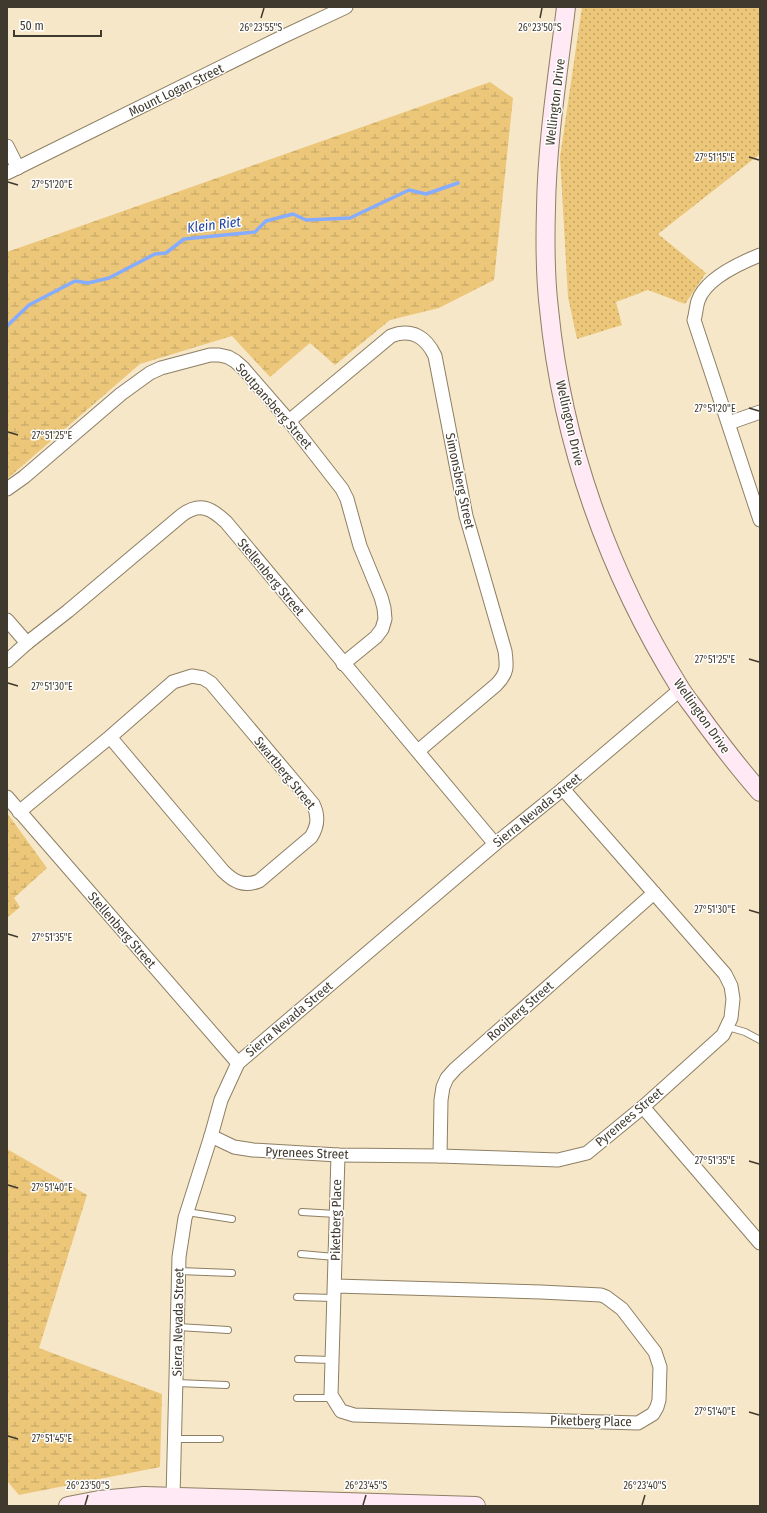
<svg xmlns="http://www.w3.org/2000/svg" width="767" height="1513" viewBox="0 0 767 1513" font-family="'Fira Sans Condensed',sans-serif">
	<style>
		.grass { fill: url(#grass-dots) }
		.wetland { fill: url(#wetland-marsh) }
		.lines { fill: none; stroke-linecap: round; stroke-linejoin: round }
		.stream { stroke: #86acff; stroke-width: 3.5 }
		.lane-casing { stroke: #8d7f63; stroke-width: 8 }
		.street-casing { stroke: #8d7f63; stroke-width: 15 }
		.secondary-casing { stroke: #8d7f63; stroke-width: 20 }
		.lane { stroke: #fff; stroke-width: 6 }
		.street { stroke: #fff; stroke-width: 13 }
		.secondary { stroke: #fee9f5; stroke-width: 18 }
		.ticks { fill: none; stroke: #403a2e; stroke-width: 1.5 }
		.labels { text-anchor: middle; dominant-baseline: central; stroke-width: 3; stroke-linejoin: round; paint-order: stroke }
		.street-label { font-size: 13px; fill: #403a2e; stroke: #fff }
		.water-label { font-size: 14px; font-style: italic; fill: #2346a4; stroke: #fff }
		.ticks-label { font-size: 10px; text-anchor: middle; fill: #403a2e; stroke: #fff; stroke-width: 3; stroke-linejoin: round; paint-order: stroke }
	</style>
	<defs>
		<pattern id="grass-dots" width="8" height="8" patternUnits="userSpaceOnUse"><rect width="8" height="8" fill="#ecc77a"/><path d="M2 2h.1M6 6h.1" fill="none" stroke="#c1a364" stroke-width="1.8" stroke-linecap="round"/></pattern>
		<pattern id="wetland-marsh" width="20" height="14" patternUnits="userSpaceOnUse"><rect width="20" height="14" fill="#ecc77a"/><path d="M1 5h8M5 5V1M11 12h8M15 12V8" fill="none" stroke="#c1a364"/></pattern>
	</defs>
	<rect width="100%" height="100%" fill="#f7e7c9"/>
	<path class="grass" d="M582,7H760V154L658,234L706,273L685,304L648,290L616,302L622,325L577,339L568,297L560,157Z"/>
	<g class="wetland">
		<path d="M490,82L513,98L494,280L439,308L390,320L335,365L310,343L270,377L232,336L140,364L7,479V252Z"/>
		<path d="M7,813L47,868L14,898L20,907L7,918Z"/>
		<path d="M7,1149L87,1195L39,1348L162,1394L160,1467L19,1495L7,1481Z"/>
	</g>
	<g class="lines">
		<path class="stream" d="M7,326L29,305L75,281L88,283L109,278L155,254L166,253L184,239L255,232L266,221L293,214L306,220L350,218L409,190L426,194L458,183"/>
		<g class="lane-casing">
			<g id="lane">
				<path d="M728,1027L745,1032L760,1040"/>
				<path d="M187,1212L232,1219"/>
				<path d="M302,1212L336,1214"/>
				<path d="M301,1254L335,1257"/>
				<path d="M179,1271L232,1273"/>
				<path d="M297,1297L334,1298"/>
				<path d="M178,1327L228,1330"/>
				<path d="M298,1359L332,1360"/>
				<path d="M177,1383L226,1385"/>
				<path d="M297,1398H333"/>
				<path d="M175,1439H220"/>
			</g>
		</g>
		<g class="street-casing">
			<g id="street">
				<path d="M7,146L18,168"/>
				<path d="M7,173L282,37L346,7"/>
				<path d="M760,255C740,263 705,279 698,301C696,307 696,314 694,320L760,520"/>
				<path d="M289,421L391,336C412,328 426,337 435,356L466,516L505,651C507,666 508,673 496,685L418,751"/>
				<path d="M729,423L760,412"/>
				<path d="M7,489L24,477L121,394L150,373L161,368L210,355H219L228,357L235,361L243,368L289,421L342,489L347,499L360,546L381,597L384,608L385,619L382,629L376,637L343,664"/>
				<path d="M7,620L27,643"/>
				<path d="M7,661L27,643L68,611L182,515C200,502 211,508 226,522C315,630 406,736 495,844"/>
				<path d="M7,797L238,1063"/>
				<path d="M19,812L110,737L173,682L192,676L203,678L211,683L313,804C319,816 318,826 311,837L259,881C244,887 234,882 223,871L110,737"/>
				<path d="M643,1107L760,1243"/>
				<path d="M211,1136L234,1147L253,1150L338,1155L440,1156L558,1160L587,1153L643,1107L723,1035L731,1018L733,999L731,986L725,974L563,789"/>
				<path d="M440,1156L441,1100L443,1087L447,1078L455,1069L654,893"/>
				<path d="M335,1286L541,1292L601,1295L606,1297L622,1309L655,1352L660,1367L659,1400L657,1407L653,1414L638,1423L354,1415L341,1411L331,1395L338,1155"/>
				<path d="M173,1498L179,1257L185,1218L211,1136L221,1100L238,1063L495,844L563,789L681,689"/>
			</g>
		</g>
		<g class="secondary-casing">
			<g id="secondary">
				<path d="M566,7C558,74 547,141 546,208C545,242 545,276 549,309C562,444 609,574 680,688C686,698 694,707 700,716C719,742 739,768 760,792"/>
				<path d="M68,1506L99,1500L144,1496L476,1506"/>
			</g>
		</g>
		<use href="#lane" class="lane"/>
		<use href="#street" class="street"/>
		<use href="#secondary" class="secondary"/>
	</g>
	<path class="ticks" d="M261,18L264,8M540,18L542,8M749,157L759,160M8,182L18,185M749,408L759,411M8,432L18,435M749,659L759,662M8,683L18,686M749,910L759,913M8,934L18,937M749,1161L759,1164M8,1185L18,1188M749,1412L759,1415M8,1436L18,1439M85,1505L88,1495M363,1505L366,1495M642,1505L645,1495"/>
	<g class="labels">
		<g class="street-label">
			<text transform="translate(176 90) rotate(-26)">Mount Logan Street</text>
			<text transform="translate(555 102) rotate(-83)">Wellington Drive</text>
			<text transform="translate(274 406) rotate(49)">Soutpansberg Street</text>
			<text transform="translate(570 423) rotate(77)">Wellington Drive</text>
			<text transform="translate(460 481) rotate(78)">Simonsberg Street</text>
			<text transform="translate(271 577) rotate(50)">Stellenberg Street</text>
			<text transform="translate(702 716) rotate(55)">Wellington Drive</text>
			<text transform="translate(285 773) rotate(51)">Swartberg Street</text>
			<text transform="translate(537 810) rotate(-39)">Sierra Nevada Street</text>
			<text transform="translate(122 930) rotate(49)">Stellenberg Street</text>
			<text transform="translate(520 1011) rotate(-41)">Rooiberg Street</text>
			<text transform="translate(289 1019) rotate(-40)">Sierra Nevada Street</text>
			<text transform="translate(629 1117) rotate(-40)">Pyrenees Street</text>
			<text transform="translate(307 1153) rotate(2)">Pyrenees Street</text>
			<text transform="translate(336 1220) rotate(-89)">Piketberg Place</text>
			<text transform="translate(178 1322) rotate(-89)">Sierra Nevada Street</text>
			<text transform="translate(591 1421) rotate(1)">Piketberg Place</text>
		</g>
		<g class="water-label">
			<text transform="translate(214 225) rotate(-7)">Klein Riet</text>
		</g>
	</g>
	<g class="ticks-label">
		<text x="261" y="31">26°23'55"S</text>
		<text x="540" y="31">26°23'50"S</text>
		<text x="715" y="161">27°51'15"E</text>
		<text x="52" y="188">27°51'20"E</text>
		<text x="715" y="412">27°51'20"E</text>
		<text x="52" y="439">27°51'25"E</text>
		<text x="715" y="663">27°51'25"E</text>
		<text x="52" y="690">27°51'30"E</text>
		<text x="715" y="913">27°51'30"E</text>
		<text x="52" y="941">27°51'35"E</text>
		<text x="715" y="1164">27°51'35"E</text>
		<text x="52" y="1191">27°51'40"E</text>
		<text x="715" y="1415">27°51'40"E</text>
		<text x="52" y="1442">27°51'45"E</text>
		<text x="88" y="1489">26°23'50"S</text>
		<text x="366" y="1489">26°23'45"S</text>
		<text x="645" y="1489">26°23'40"S</text>
	</g>
	<rect width="767" height="1513" fill="none" stroke="#403a2e" stroke-width="16"/>
	<path d="M14 30v6h87v-6" fill="none" stroke="#403a2e" stroke-width="2"/>
	<text x="20" y="30" font-size="12" fill="#403a2e" stroke="#ffffff" stroke-width="3" paint-order="stroke">50 m</text>
</svg>
